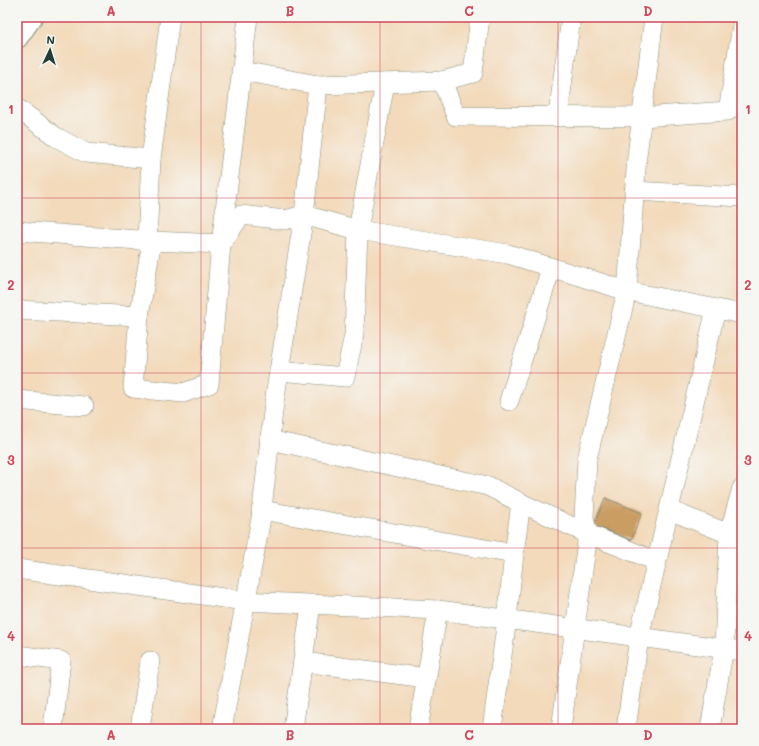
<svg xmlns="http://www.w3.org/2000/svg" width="759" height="746" viewBox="0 0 759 746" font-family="Mali,sans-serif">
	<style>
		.building { fill: #ca9d63 }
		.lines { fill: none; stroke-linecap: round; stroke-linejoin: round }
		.minor-casing { stroke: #898c78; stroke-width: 20 }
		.highway-casing { stroke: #898c78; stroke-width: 24 }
		.minor { stroke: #fff; stroke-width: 19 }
		.highway { stroke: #fff; stroke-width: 22 }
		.grid { fill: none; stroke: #d1495b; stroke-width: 1; stroke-opacity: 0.55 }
		.neatline { fill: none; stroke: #d1495b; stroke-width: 1.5 }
		.grid-label { font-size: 13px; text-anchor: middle; font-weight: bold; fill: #d1495b }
	</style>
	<rect width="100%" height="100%" fill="#f6f6f2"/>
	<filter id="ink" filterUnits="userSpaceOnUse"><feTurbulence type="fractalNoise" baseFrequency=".025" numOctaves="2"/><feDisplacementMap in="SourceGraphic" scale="8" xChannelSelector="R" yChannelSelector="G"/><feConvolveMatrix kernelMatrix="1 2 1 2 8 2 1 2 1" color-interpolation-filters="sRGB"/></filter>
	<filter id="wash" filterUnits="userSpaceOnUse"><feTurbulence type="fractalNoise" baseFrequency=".012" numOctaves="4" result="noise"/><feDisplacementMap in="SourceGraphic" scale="16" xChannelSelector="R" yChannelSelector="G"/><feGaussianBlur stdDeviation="0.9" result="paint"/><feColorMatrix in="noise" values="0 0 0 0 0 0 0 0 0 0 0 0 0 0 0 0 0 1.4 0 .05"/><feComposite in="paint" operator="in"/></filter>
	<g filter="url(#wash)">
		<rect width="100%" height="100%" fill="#f3dabb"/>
		<g id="blocks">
			<path class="building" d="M605,498L642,513L631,540L594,525Z"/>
		</g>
	</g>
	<g filter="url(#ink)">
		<use href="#blocks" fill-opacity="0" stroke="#898c78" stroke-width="1"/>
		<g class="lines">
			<g class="minor-casing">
				<g id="minor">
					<path d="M654,17L637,156L627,291L742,314"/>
					<path d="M241,71L318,85"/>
					<path d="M442,81L473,73L480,17"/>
					<path d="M17,108L56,137L86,153L151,159"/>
					<path d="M558,116L571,17"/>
					<path d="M634,191L742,197"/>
					<path d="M17,231L152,241L221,244L248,17"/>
					<path d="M147,241L151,159L170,17"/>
					<path d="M17,310L139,316L152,241"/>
					<path d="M139,316L133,388L183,393L209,384L221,244L241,215L285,220L304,215L318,85L442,81L456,116L642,117L728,111L742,25"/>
					<path d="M279,371L345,377L354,335L358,230L385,83"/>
					<path d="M17,400L84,406"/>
					<path d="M509,401L551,268"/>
					<path d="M269,440L488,486L521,503L588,534L656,561"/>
					<path d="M261,510L514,554"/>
					<path d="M669,510L729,534L742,488"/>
					<path d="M17,569L245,601L438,610L742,651"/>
					<path d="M17,655L61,661L53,729"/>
					<path d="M303,662L426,678"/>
					<path d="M140,729L150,661"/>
					<path d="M222,729L261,518L274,403L304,215L358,230L508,254L627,291L587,459L584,518L588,534L561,729"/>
					<path d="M293,729L311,605"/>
					<path d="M418,729L438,610"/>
					<path d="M492,729L507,619L514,554L521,503"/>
					<path d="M626,729L639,637L716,309"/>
					<path d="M710,729L724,648L729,534L742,539"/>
				</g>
			</g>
			<g class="highway-casing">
				<path id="highway" d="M17,37L31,17"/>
			</g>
			<use href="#minor" class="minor"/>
			<use href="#highway" class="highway"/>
		</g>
	</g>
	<path class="grid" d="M201,17V729M380,17V729M558,17V729M17,198H742M17,373H742M17,548H742"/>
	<rect width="759" height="746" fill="none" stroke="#f6f6f2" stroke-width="44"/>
	<g transform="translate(50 50) rotate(4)" stroke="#f6f6f2" stroke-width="3" paint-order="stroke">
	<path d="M0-3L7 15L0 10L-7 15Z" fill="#1f3d34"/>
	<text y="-6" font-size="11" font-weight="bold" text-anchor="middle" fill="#1f3d34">N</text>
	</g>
	<rect x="22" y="22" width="715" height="702" class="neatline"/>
	<g class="grid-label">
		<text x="111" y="16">A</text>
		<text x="290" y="16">B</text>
		<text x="469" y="16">C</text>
		<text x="648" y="16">D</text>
		<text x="11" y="114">1</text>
		<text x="748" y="114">1</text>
		<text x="11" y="290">2</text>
		<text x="748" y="290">2</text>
		<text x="11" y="465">3</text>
		<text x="748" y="465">3</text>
		<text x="11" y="641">4</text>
		<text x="748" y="641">4</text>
		<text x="111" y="740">A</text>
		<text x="290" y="740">B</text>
		<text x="469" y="740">C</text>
		<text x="648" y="740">D</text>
	</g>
</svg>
